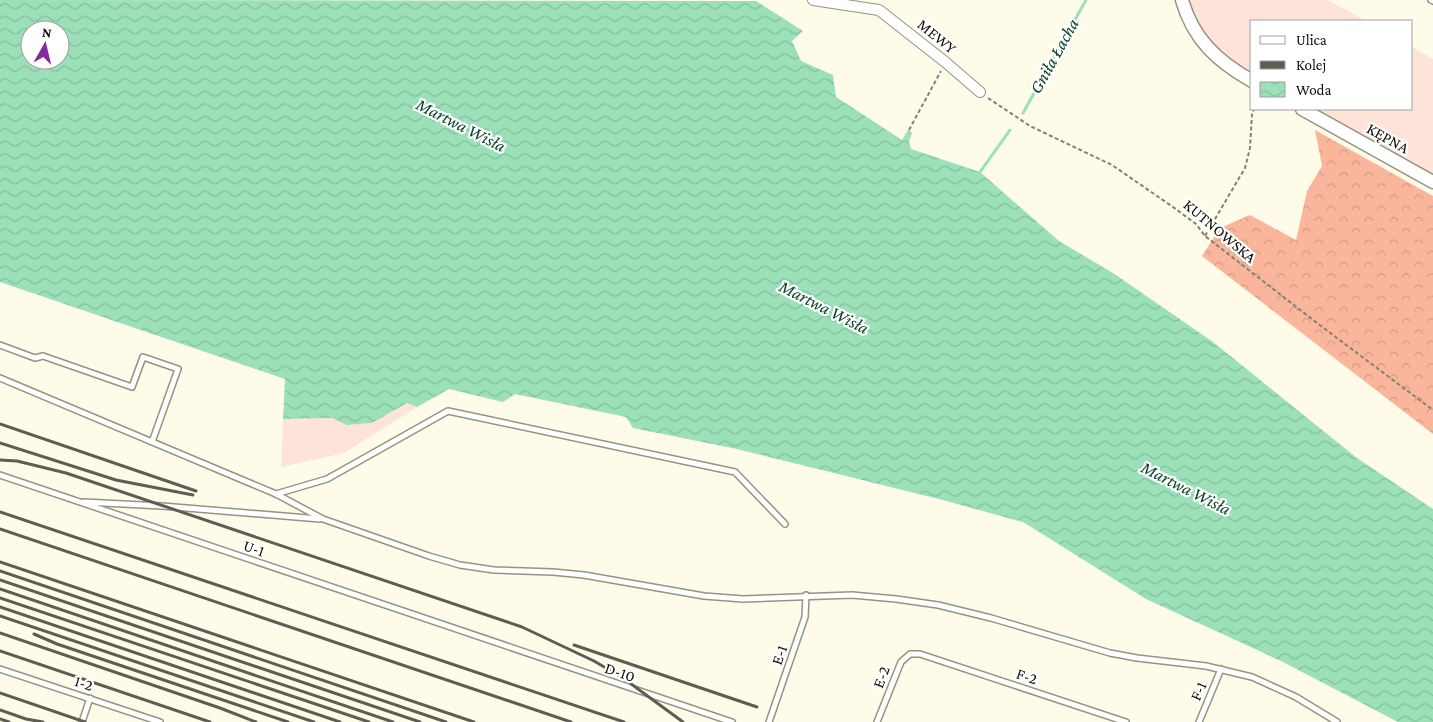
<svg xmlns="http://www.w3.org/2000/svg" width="1433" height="722" viewBox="0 0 1433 722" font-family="'Crimson Pro',serif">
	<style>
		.grass { fill: #fee3d8 }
		.forest { fill: url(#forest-crowns) }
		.water { fill: url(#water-waves); fill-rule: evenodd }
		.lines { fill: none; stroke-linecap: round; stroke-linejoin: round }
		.stream { stroke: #9be0b9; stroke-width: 3 }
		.service-casing { stroke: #959382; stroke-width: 8 }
		.minor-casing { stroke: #959382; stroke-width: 12 }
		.tertiary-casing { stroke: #959382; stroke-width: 15 }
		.path { stroke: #838275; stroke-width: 2; stroke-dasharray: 4 2.5; stroke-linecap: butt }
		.service { stroke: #fff; stroke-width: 5 }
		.minor { stroke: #fff; stroke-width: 10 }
		.tertiary { stroke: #fff; stroke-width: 12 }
		.rail { stroke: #5e5d53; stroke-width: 3 }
		.labels { text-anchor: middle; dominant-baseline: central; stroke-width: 4.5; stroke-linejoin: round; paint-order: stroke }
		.street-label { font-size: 16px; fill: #100f09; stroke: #fff }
		.water-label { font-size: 18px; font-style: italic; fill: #0a422a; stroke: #fff }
	</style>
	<defs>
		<pattern id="forest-crowns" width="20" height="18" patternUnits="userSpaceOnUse" patternTransform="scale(1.25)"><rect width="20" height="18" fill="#f9b69b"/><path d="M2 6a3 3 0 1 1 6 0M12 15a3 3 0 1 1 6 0" fill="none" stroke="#d49b84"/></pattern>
		<pattern id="water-waves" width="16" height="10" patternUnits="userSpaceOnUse" patternTransform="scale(1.25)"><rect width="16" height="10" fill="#9be0b9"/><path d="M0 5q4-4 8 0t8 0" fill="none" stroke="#84bf9e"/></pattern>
	</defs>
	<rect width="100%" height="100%" fill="#fefce9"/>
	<g class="grass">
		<path d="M1188,0H1328L1366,21H1252V75L1218,51L1203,32Z"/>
		<path d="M1412,47L1433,59V175L1314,109H1412Z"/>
		<path d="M407,403L417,407L344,453L281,467L283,419L332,418L347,425L372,423Z"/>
	</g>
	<path class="forest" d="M1315,130L1433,196V434L1202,256L1220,228L1250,215L1296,240L1307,191L1322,166Z"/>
	<path class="water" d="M0,0L756,1L803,31L792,41L801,61L833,75L836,97L902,140L908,130L912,133L909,142L911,149L980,172L1059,241L1113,273L1213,342L1357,458L1433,509V722H1398L1281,661L1146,599L1023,522L939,499L737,449L633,428L626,417L515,394L503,402L449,389L417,407L407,403L372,423L347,425L332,418L283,419L285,379L0,282ZM30,30H60V60H30Z"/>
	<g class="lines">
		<g class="stream">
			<path d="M1023,113L1086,0"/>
			<path d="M980,172L1010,130"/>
		</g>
		<g class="service-casing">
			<g id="service">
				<path d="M1431,0L1433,1"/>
				<path d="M0,345L35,358L43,356L132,387L143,357L178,369L152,442"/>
				<path d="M0,378L276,494L323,519L429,556L460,565L494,570L553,572L584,575L704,596L743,599L852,595L896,599L938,605L991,618L1110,653L1137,658L1206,666L1252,677L1296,697L1337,722"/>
				<path d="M0,475L732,722"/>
				<path d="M276,494L327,479L448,411L735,472L785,524"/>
				<path d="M84,502L162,506L320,519"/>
				<path d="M0,669L160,722"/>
				<path d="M82,722L90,698"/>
				<path d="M769,722L805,617L806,595"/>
				<path d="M877,722L901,662L910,654H920L1126,722"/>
				<path d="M1199,722L1221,669"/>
			</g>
		</g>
		<g class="minor-casing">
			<path id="minor" d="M813,0L879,10L944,61L980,92"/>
		</g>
		<g class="tertiary-casing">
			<g id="tertiary">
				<path d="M1182,0C1193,39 1217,61 1252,81"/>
				<path d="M1302,109L1433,182"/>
			</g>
		</g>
		<g class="path">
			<path d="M988,98L1030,126L1112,165L1173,207L1196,224L1205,236L1317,323L1433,410"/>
			<path d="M909,130L941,71"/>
			<path d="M1205,236L1245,168L1250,148L1252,114L1254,109"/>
		</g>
		<use href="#service" class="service"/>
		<use href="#minor" class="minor"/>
		<use href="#tertiary" class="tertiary"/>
		<g class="rail">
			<path d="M0,424L196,491"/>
			<path d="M0,443L116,480L193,495"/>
			<path d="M0,460L17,461L66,473L522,627L594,661L623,678L683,722"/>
			<path d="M0,512L624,722"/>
			<path d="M0,529L571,722"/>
			<path d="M0,562L474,722"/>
			<path d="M0,571L446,722"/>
			<path d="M0,580L420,722"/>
			<path d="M0,589L393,722"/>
			<path d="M0,598L369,722"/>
			<path d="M0,607L340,722"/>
			<path d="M0,616L314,722"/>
			<path d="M0,633L220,708L256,722"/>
			<path d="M34,634L57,644L288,722"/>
			<path d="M574,645L757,707"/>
			<path d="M0,651L210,722"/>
			<path d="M0,693L85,722"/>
			<path d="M0,710L26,719L43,722"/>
			<path d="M0,719L9,722"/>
		</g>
	</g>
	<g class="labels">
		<g class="street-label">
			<text transform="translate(937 36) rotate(39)">MEWY</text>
			<text transform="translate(1388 138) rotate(29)">KĘPNA</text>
			<text transform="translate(1220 231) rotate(40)">KUTNOWSKA</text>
			<text transform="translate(254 548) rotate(19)">U-1</text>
			<text transform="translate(779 655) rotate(-71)">E-1</text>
			<text transform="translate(620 672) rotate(19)">D-10</text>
			<text transform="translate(1027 676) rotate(18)">F-2</text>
			<text transform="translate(881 677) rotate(-69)">E-2</text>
			<text transform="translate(84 683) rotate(18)">1-2</text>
			<text transform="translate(1198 691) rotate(-67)">F-1</text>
		</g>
		<g class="water-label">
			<text transform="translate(1054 56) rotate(-61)">Gniła Łacha</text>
			<text transform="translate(461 125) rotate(27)">Martwa Wisła</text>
			<text transform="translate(824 307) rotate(27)">Martwa Wisła</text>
			<text transform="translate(1186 488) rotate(27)">Martwa Wisła</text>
		</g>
	</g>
	<rect x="1250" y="20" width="162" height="90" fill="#ffffff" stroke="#9f9f9d"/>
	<rect x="1260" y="36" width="25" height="8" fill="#ffffff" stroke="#9f9f9d"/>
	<text x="1296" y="45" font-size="15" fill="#100f09">Ulica</text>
	<rect x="1260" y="61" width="25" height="8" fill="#5e5d53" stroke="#9f9f9d"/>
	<text x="1296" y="70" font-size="15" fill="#100f09">Kolej</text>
	<rect x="1260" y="82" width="25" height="15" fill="url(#water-waves)" stroke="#9f9f9d"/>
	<text x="1296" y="95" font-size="15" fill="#100f09">Woda</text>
	<g transform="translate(45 45) rotate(8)"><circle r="24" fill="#ffffff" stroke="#9f9f9d"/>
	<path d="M0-4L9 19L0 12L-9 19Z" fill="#802e9d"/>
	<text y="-8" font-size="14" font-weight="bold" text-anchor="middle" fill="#100f09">N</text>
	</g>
</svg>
